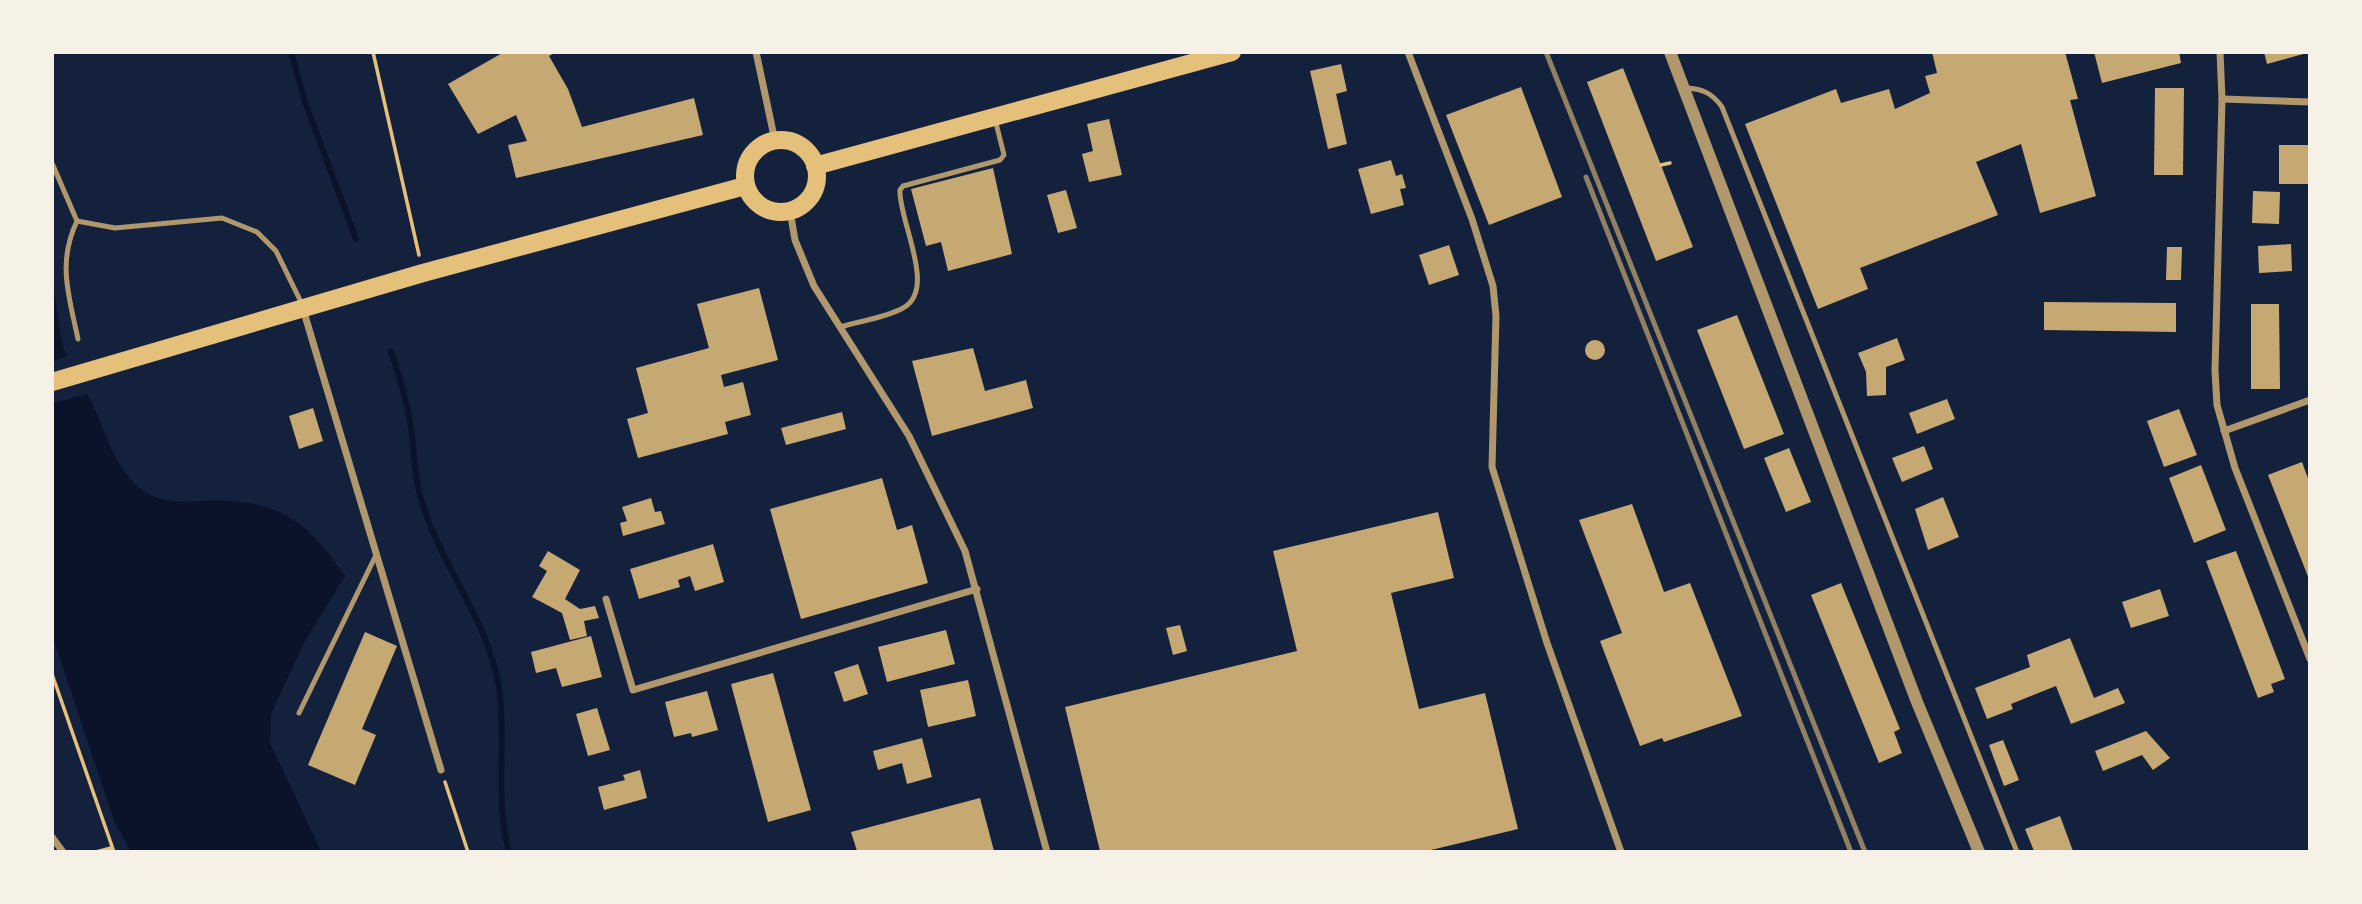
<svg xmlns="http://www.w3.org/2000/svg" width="2362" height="904" viewBox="0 0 2362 904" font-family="'Crimson Pro',serif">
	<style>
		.water { fill: #0b132b }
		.pier { fill: #14213d }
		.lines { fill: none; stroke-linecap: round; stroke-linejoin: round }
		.stream { stroke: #0b132b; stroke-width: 6 }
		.building { fill: #c6a872 }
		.path { stroke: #e5c07b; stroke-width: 3.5 }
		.service { stroke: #b1986c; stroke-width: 5 }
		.minor { stroke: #b1986c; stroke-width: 7 }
		.tertiary { stroke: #b1986c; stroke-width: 12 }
		.primary { stroke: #e5c07b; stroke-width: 18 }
		.rail { stroke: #918062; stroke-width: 5 }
	</style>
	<rect width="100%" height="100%" fill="#14213d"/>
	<path class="water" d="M52,278C56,300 58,324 63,346C68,364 81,382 90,399C106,430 113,468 142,490C159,503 184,502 204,501C273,497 307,519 345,576L304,643L271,714L270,743L321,851H130L114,820L53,638Z"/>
	<path class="pier" d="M71,355L91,393L53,403V361Z"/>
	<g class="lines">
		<g class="stream">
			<path d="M291,52L305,102L356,239"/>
			<path d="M391,351C399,376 407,401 411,428C414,449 414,471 419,491C436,561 487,615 499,687C507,742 494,798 509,852"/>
		</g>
	</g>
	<g class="building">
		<path d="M504,52H556L549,56L568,89L582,127L694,98L703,135L516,178L508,145L527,141L516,115L478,134L448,84Z"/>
		<path d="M1932,52H2065L2078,99L2070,100L2096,196L2040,213L2021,144L1976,162L1998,215L1860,268L1868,289L1818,309L1745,124L1836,89L1841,103L1889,89L1895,109L1930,93L1925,76L1937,73Z"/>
		<path d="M2094,52H2179L2181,63L2102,83Z"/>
		<path d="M2264,52H2307V53L2267,64Z"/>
		<path d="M1341,64L1347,91L1336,94L1347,144L1328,149L1310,71Z"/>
		<path d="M1623,68L1693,247L1656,261L1587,82Z"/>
		<path d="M1521,87L1562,197L1489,225L1446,115Z"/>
		<path d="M2155,88H2184L2183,175H2154Z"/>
		<path d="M1109,119L1122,175L1089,182L1082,154L1093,151L1087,124Z"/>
		<rect x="2279" y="145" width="30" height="39"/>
		<path d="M1391,160L1396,176L1402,174L1406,188L1400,189L1404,205L1371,214L1358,169Z"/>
		<path d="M993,168L1012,254L948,271L941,242L926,246L911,189Z"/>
		<path d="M1066,190L1077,228L1058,233L1047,195Z"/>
		<path d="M2253,191L2280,192L2279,224L2252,223Z"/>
		<path d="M2291,244L2292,271L2259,273L2258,246Z"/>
		<path d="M1449,245L1459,275L1429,285L1419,255Z"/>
		<path d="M2167,247H2182L2181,280H2166Z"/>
		<path d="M759,288L778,360L721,375L724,387L743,382L751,415L725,422L728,434L638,458L627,419L648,413L636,368L709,348L697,304Z"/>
		<path d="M2044,302L2176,303V332L2044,330Z"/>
		<path d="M2251,304H2279L2280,389H2251Z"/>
		<path d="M1737,315L1784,434L1744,449L1697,330Z"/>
		<path d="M1897,338L1905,360L1886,367V395L1867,396L1866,372L1858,353Z"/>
		<circle cx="1595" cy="350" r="10"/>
		<path d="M973,348L985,391L1026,380L1033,408L932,436L912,361Z"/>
		<path d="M1947,399L1955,419L1917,434L1909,413Z"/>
		<path d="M313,408L323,441L299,449L289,416Z"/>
		<path d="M2179,409L2197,455L2164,467L2147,421Z"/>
		<path d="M842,412L846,429L786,445L781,428Z"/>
		<path d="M1924,446L1933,469L1902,482L1892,458Z"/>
		<path d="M1789,448L1811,502L1786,512L1764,458Z"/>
		<path d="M2302,462L2309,481V579L2268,475Z"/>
		<path d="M2201,465L2226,530L2194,543L2169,478Z"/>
		<path d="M882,478L897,530L912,525L928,583L801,619L770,509Z"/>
		<path d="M1943,497L1959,537L1928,550L1915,509Z"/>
		<path d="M651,498L655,512L661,511L665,524L623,536L620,523L627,521L622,507Z"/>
		<path d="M1632,504L1664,592L1690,583L1742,716L1664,742L1662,738L1640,746L1600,641L1622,633L1579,520Z"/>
		<path d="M1438,512L1454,578L1391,593L1419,709L1485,693L1518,829L1427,851H1100L1065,707L1297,651L1273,551Z"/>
		<path d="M713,544L724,582L695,591L690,576L678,580L680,587L639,599L630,569Z"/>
		<path d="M548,551L580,570L565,599L580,609L595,606L599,618L584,621L587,636L570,640L562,613L532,597L547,571L539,566Z"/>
		<path d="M2236,551L2285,679L2271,684L2274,692L2258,698L2206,561Z"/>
		<path d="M1841,583L1900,729L1894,732L1902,753L1879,763L1811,595Z"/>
		<path d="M2160,589L2169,616L2131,628L2122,602Z"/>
		<path d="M1180,625L1187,651L1173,655L1166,628Z"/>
		<path d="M946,630L955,664L887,682L878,647Z"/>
		<path d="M365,632L397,646L362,729L376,735L355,785L308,765Z"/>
		<path d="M591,636L602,677L562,687L556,668L536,673L531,652Z"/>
		<path d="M2070,638L2094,698L2118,688L2125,703L2071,724L2056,686L2011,704L2013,709L1987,719L1975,688L2030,667L2027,655Z"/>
		<path d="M858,664L868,694L844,702L834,672Z"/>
		<path d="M773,673L811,810L768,822L731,684Z"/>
		<path d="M968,680L976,716L928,727L920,690Z"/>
		<path d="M707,691L718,730L692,737L691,733L674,737L665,702Z"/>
		<path d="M597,708L610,750L588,756L576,714Z"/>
		<path d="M2146,731L2170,758L2153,770L2142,755L2103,771L2095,751Z"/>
		<path d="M922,738L932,777L907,784L902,763L878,770L873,751Z"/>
		<path d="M2003,740L2019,780L2004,786L1989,745Z"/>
		<path d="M640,770L647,798L604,810L598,787L625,780L623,775Z"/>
		<path d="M980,798L994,851H857L851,832Z"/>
		<path d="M2060,816L2073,851H2034L2025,829Z"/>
	</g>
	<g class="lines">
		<g class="path">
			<path d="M373,52L419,255"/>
			<path d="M1661,165L1670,163"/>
			<path d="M52,674L114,852"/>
			<path d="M445,782L468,852"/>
			<path d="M96,852L111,848"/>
		</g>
		<g class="service">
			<path d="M1686,88C1703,89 1712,93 1722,107L2017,852"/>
			<path d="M52,163L77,221C57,263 69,296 78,339"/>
			<path d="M77,221L115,228L222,218L257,232L276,251L302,304"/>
			<path d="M840,327C860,321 885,318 903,308C938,290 898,219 900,190L903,186L1000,160L1004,155L995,119"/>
			<path d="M299,713L376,555"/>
		</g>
		<g class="minor">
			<path d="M756,52L775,141"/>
			<path d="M1408,52L1472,219L1493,286L1496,316L1492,467L1547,643L1621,852"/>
			<path d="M2220,52L2222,99L2215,371L2217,405L2235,468L2310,659"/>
			<path d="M2222,99L2310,102"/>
			<path d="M790,211L795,240L814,286L909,436L965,551L1047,852"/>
			<path d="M303,309L441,770"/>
			<path d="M2224,431L2310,400"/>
			<path d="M606,599L633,690L977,589"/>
			<path d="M52,837L63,852"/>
		</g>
		<path class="tertiary" d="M1670,52L1917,702L1979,852"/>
		<g class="primary">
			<circle cx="781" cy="176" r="36"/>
			<path d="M815,166L1232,52"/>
			<path d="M52,382L423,273L745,186"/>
		</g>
		<g class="rail">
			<path d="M1546,52L1865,852"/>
			<path d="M1586,177L1851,852"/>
		</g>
	</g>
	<rect width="2362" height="904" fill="none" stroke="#f6f1e7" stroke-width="108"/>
</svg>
